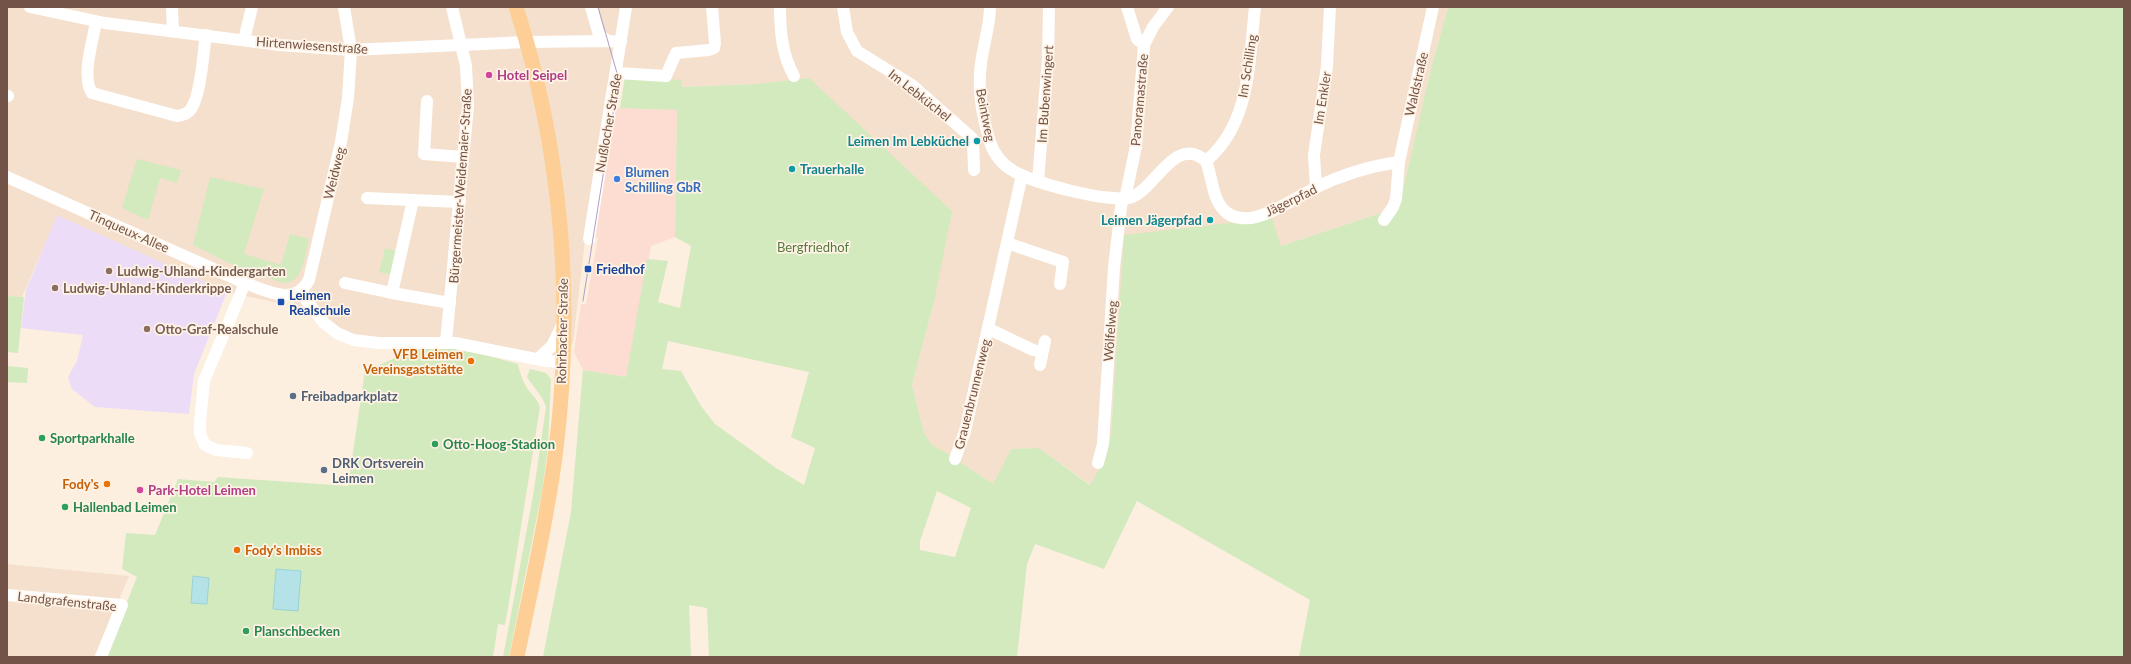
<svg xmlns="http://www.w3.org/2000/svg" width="2131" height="664" viewBox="0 0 2131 664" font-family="Lato,sans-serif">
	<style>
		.residential { fill: #f4e0cd }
		.commercial { fill: #fddcd2 }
		.education { fill: #ecdcf8 }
		.green { fill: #d3e9be; fill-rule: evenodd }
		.water { fill: #b4e2e6; stroke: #9ad3d7 }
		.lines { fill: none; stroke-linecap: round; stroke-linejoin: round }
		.minor { stroke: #fff; stroke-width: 12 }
		.major { stroke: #fdce96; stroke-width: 15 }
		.tram { stroke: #b09fc5; stroke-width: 1 }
		.hotel-dot { fill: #d1479c; stroke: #fff3e5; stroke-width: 1.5 }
		.culture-dot { fill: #0f9aa8; stroke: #fff3e5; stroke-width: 1.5 }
		.shop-dot { fill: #3f7fe0; stroke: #fff3e5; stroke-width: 1.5 }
		.transit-dot { fill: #1a4fb4; stroke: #fff3e5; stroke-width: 1.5 }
		.education-dot { fill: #8d6e63; stroke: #fff3e5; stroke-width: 1.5 }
		.food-dot { fill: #e8710a; stroke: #fff3e5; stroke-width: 1.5 }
		.service-dot { fill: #5c6f8a; stroke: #fff3e5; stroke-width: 1.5 }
		.leisure-dot { fill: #2e9e5b; stroke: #fff3e5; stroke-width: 1.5 }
		.labels { text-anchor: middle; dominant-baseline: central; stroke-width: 3.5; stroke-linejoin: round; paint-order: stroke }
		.street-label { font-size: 13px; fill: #735347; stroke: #fff3e5 }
		.hotel-label { font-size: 13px; font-weight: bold; fill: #b23c85; stroke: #fff3e5; text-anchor: start }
		.culture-label { font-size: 13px; font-weight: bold; fill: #0d838f; stroke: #fff3e5; text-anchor: end }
		.shop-label { font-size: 13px; font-weight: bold; fill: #366cbe; stroke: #fff3e5; text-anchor: start }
		.park-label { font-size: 13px; fill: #54793f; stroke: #fff3e5 }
		.transit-label { font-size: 13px; font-weight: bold; fill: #164399; stroke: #fff3e5; text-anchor: start }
		.education-label { font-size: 13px; font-weight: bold; fill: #785e54; stroke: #fff3e5; text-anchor: start }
		.food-label { font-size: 13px; font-weight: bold; fill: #c56008; stroke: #fff3e5; text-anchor: end }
		.service-label { font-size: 13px; font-weight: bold; fill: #4e5e75; stroke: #fff3e5; text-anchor: start }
		.leisure-label { font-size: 13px; font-weight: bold; fill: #27864d; stroke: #fff3e5; text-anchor: start }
	</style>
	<rect width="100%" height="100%" fill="#fcefdf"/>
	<g class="residential">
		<path d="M7,7H1448L1430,73L1399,207L1281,246L1114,385L1111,435L1105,459L1091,485L1039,448L1011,449L993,484L953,457L932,446L924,433L912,385L934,302L809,78L756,84L682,87V81L625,77L607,86L591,188L573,343L563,360L416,340L351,336L318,323L291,300L278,303L227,292L57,216L22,297L7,296Z"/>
		<path d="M7,564L129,576L94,657H7Z"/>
	</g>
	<path class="commercial" d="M604,107L677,110L675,237L651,246L626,377L583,370L574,352L581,304H586L598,237L586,240L591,188Z"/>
	<path class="education" d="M57,215L227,292L194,374L189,414L95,407L72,389L68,377L77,361L83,335L21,328L26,290Z"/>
	<g class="green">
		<path d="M1448,7H2124V657H1299L1310,600L1137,501L1104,569L1035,544L1027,564L1017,657H709L707,608L689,605L691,657H543L571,512L583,370L626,377L647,259L668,261L658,302L680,308L691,246L675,237L677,110L620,108L625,77L682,80V87L756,84L809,78L952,211L934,302L912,385L924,433L932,445L953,457L993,484L1011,449L1039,448L1090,485L1105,459L1111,435L1124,235L1272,218L1281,246L1399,207L1430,73ZM668,341L809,372L791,437L815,448L804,485L776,468L715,424L701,406L681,371L662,369ZM937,491L971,508L955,557L920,550V541Z"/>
		<path d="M137,159L181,170L177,183L160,178L148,220L122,208Z"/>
		<path d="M210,177L264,189L244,254L281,265L290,234L309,239C304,256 304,283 283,283L235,266L193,245Z"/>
		<path d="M385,248L396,251L391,275L379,272Z"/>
		<path d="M7,296L24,297L18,353L7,352Z"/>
		<path d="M451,346L518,364C520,374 523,382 529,391C534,397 537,399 540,407L509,602L505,625L498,624L493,657H105L137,577L122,569L126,533L155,535L178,479L214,482L218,477L348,486L365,371L395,358L398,348Z"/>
		<path d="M7,366L28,368L27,383L7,382Z"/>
		<path d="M530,369L546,373L551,379L548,447L542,491L509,657H503L533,496L546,407C543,396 533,387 527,377Z"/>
	</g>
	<g class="water">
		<path d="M276,569L301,571L298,611L273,609Z"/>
		<path d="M193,576L209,578L207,604L191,603Z"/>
	</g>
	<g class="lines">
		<g class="minor">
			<path d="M30,7L105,23L280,45L351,50L527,42L608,41L621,42"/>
			<path d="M172,7L173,31"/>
			<path d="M591,7L599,35L608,41"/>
			<path d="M780,7C780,31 782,55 794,76"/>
			<path d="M843,7L847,32L857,51L912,85L972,138L973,141L974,170"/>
			<path d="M990,7C990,26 983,45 981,64C977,89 983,119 990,142C994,154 1002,164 1012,170C1031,183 1112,204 1132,197C1156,188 1175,134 1206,161C1212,176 1212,197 1223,209C1230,218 1240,219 1251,218C1273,214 1295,198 1315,188C1341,175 1370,166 1399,162"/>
			<path d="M1127,7L1137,39L1144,45"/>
			<path d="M96,22C93,40 81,77 92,93L177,116C183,115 188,114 191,109C201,94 203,54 206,35"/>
			<path d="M244,40L252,7"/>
			<path d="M617,73L666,76L676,53L709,50L714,48L715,43L712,7"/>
			<path d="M7,96H8"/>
			<path d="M427,101L424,154L463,157"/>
			<path d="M1206,161C1251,124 1249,60 1255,7"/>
			<path d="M7,177L245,283C267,291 295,307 309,280L341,142L348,98L351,50L344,7"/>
			<path d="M1038,181L1048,58L1049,7"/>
			<path d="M1316,188L1314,155L1327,66L1330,7"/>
			<path d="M367,198L413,200"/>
			<path d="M1125,199L1136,146L1144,45L1153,27L1168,7"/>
			<path d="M1384,220L1393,207L1396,199L1399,162L1433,7"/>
			<path d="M589,239L626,7"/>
			<path d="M1007,243L1063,262L1060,284"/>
			<path d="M245,283L204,381L200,422V434L205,445L216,450L247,453"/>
			<path d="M345,283L392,293"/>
			<path d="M300,292L324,323L337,333L353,340L379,343H455L546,361L563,362"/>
			<path d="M450,303L392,293L413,200L460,202"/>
			<path d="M989,329L1033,350L1042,352"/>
			<path d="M446,342L468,106L466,66L452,7"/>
			<path d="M538,359L552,346L563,323"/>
			<path d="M1040,365L1045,341"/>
			<path d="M955,459L965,431L1022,175"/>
			<path d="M1098,463L1103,444L1114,267L1122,199"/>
			<path d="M7,595L122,605L101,657"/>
		</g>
		<path class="major" d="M516,7C562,149 574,301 556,449C547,519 531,588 517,657"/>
		<path class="tram" d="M583,301L617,88V73L598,7"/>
	</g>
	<g class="hotel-dot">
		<circle cx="489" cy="75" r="4"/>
		<circle cx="140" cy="490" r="4"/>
	</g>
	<g class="culture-dot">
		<circle cx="977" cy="141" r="4"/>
		<circle cx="792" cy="169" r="4"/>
		<circle cx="1210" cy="220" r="4"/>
	</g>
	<circle class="shop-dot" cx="617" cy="179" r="4"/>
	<g class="transit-dot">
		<rect x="584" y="265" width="8" height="8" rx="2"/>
		<rect x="277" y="298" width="8" height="8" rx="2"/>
	</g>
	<g class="education-dot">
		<circle cx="109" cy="271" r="4"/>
		<circle cx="55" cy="288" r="4"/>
		<circle cx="147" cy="329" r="4"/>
	</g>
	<g class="food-dot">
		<circle cx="471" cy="361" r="4"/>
		<circle cx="107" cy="484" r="4"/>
		<circle cx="237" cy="550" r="4"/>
	</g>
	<g class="service-dot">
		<circle cx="293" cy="396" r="4"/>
		<circle cx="324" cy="470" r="4"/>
	</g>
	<g class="leisure-dot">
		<circle cx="42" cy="438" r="4"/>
		<circle cx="435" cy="444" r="4"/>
		<circle cx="65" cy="507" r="4"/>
		<circle cx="246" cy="631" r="4"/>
	</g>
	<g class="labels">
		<g class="street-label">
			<text transform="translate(312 45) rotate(4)">Hirtenwiesenstraße</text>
			<text transform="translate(1247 66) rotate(-81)">Im Schilling</text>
			<text transform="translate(1416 84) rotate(-77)">Waldstraße</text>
			<text transform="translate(1045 94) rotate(-86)">Im Bubenwingert</text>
			<text transform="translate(920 95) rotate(38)">Im Lebküchel</text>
			<text transform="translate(1322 98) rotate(-81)">Im Enkler</text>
			<text transform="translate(1139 100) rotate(-85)">Panoramastraße</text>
			<text transform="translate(986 115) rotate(79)">Beintweg</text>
			<text transform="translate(608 123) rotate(-80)">Nußlocher Straße</text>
			<text transform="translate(334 173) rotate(-76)">Weidweg</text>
			<text transform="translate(460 186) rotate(-86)">Bürgermeister-Weidemaier-Straße</text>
			<text transform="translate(1291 200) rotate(-26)">Jägerpfad</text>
			<text transform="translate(129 231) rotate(24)">Tinqueux-Allee</text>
			<text transform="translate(562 331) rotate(-89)">Rohrbacher Straße</text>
			<text transform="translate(1110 331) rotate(-86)">Wölfelweg</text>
			<text transform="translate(972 394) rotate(-76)">Grauenbrunnenweg</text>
			<text transform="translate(67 601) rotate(6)">Landgrafenstraße</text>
		</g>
		<g class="hotel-label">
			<text x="497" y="75">Hotel Seipel</text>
			<text x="148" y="490">Park-Hotel Leimen</text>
		</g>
		<g class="culture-label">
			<text x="969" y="141">Leimen Im Lebküchel</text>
			<text x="800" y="169" text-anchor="start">Trauerhalle</text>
			<text x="1202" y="220">Leimen Jägerpfad</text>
		</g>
		<g class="shop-label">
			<text x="625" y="172">Blumen<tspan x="625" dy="15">Schilling GbR</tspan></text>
		</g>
		<g class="park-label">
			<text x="813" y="247">Bergfriedhof</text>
		</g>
		<g class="transit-label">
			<text x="596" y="269">Friedhof</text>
			<text x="289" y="295">Leimen<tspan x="289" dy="15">Realschule</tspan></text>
		</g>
		<g class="education-label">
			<text x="117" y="271">Ludwig-Uhland-Kindergarten</text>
			<text x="63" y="288">Ludwig-Uhland-Kinderkrippe</text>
			<text x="155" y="329">Otto-Graf-Realschule</text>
		</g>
		<g class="food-label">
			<text x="463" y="354">VFB Leimen<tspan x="463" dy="15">Vereinsgaststätte</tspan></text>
			<text x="99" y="484">Fody's</text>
			<text x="245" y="550" text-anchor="start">Fody's Imbiss</text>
		</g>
		<g class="service-label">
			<text x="301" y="396">Freibadparkplatz</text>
			<text x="332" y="463">DRK Ortsverein<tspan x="332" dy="15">Leimen</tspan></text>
		</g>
		<g class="leisure-label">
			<text x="50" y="438">Sportparkhalle</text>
			<text x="443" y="444">Otto-Hoog-Stadion</text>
			<text x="73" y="507">Hallenbad Leimen</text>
			<text x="254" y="631">Planschbecken</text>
		</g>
	</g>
	<rect width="2131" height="664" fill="none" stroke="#735347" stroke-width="16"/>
</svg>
